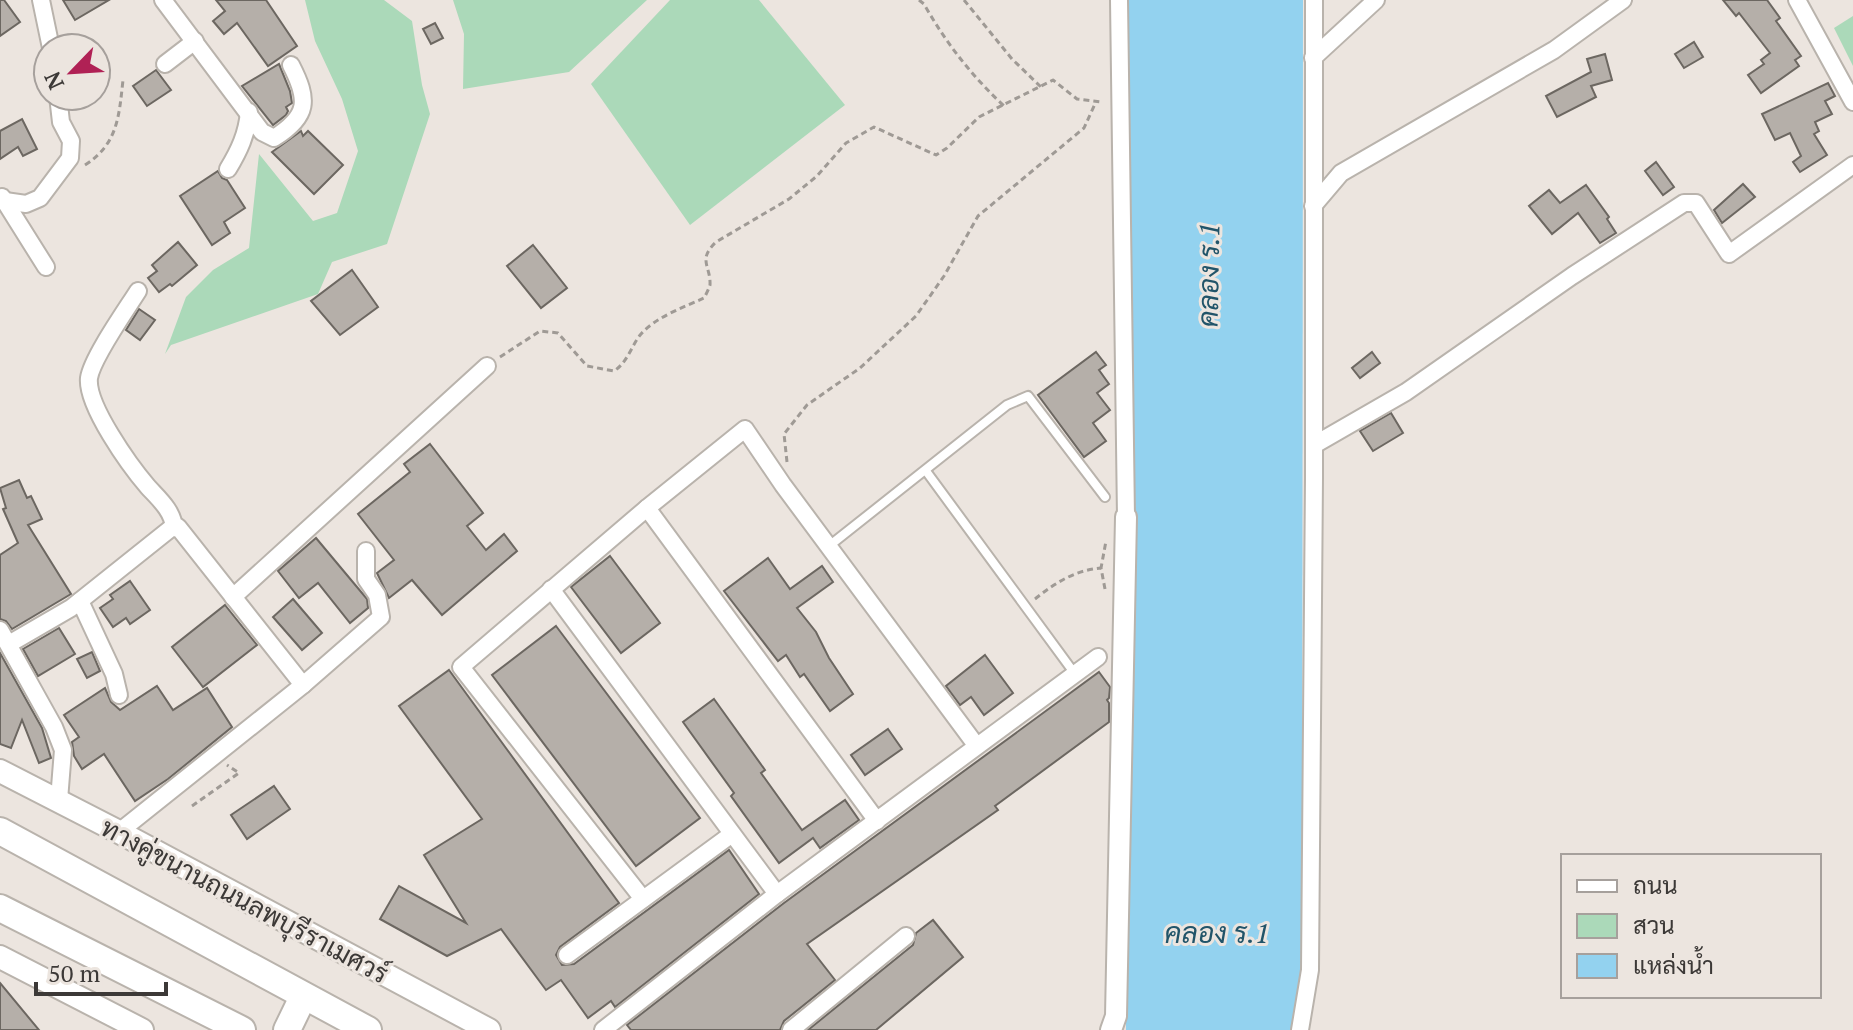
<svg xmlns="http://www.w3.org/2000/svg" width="1853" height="1030" viewBox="0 0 1853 1030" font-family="'PT Serif',Sarabun,serif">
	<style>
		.green { fill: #abd9b9 }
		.water { fill: #93d2ef }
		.building { fill: #b5afa9; stroke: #6c6761; stroke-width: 2 }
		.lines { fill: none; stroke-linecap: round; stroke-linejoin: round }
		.service-casing { stroke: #b9b3ac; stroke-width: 12 }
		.minor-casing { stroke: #b9b3ac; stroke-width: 20 }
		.tertiary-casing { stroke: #b9b3ac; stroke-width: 24 }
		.secondary-casing { stroke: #b9b3ac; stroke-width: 26 }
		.primary-casing { stroke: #b9b3ac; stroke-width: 30 }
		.path { stroke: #9f9a95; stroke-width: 3; stroke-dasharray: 6 4; stroke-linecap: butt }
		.service { stroke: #fff; stroke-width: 8 }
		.minor { stroke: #fff; stroke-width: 16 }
		.tertiary { stroke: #fff; stroke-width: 20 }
		.secondary { stroke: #fff; stroke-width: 22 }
		.primary { stroke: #fff; stroke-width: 26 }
		.labels { text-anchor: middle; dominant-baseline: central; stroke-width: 6; stroke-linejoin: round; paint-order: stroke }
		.street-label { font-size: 26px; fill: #3c3937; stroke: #ece5df }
		.water-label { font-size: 28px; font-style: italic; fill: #215469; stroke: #ece5df }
	</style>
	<rect width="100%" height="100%" fill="#ece5df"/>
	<g class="green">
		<path d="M305,0H384L412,21L422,85L430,114L387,244L332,262L318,294L171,345L165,354L186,297L213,270L249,248L259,154L313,221L337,213L358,151L342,99L315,41Z"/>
		<path d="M453,0H647L569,72L463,89L464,34Z"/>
		<path d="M670,0H759L845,105L690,225L591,84Z"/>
		<path d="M1853,16V66L1834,28Z"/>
	</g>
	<path class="water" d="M1129,0H1303L1302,977L1293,1030H1126Z"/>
	<g class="building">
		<path d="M0,0H4L20,22L0,36Z"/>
		<path d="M63,0H109L75,20Z"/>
		<path d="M216,0H266L297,46L268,66L237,23L224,34L213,21L225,11Z"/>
		<path d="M1723,0H1767L1780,18L1776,21L1801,56L1795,60L1799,66L1761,93L1748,75L1764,64L1761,60L1770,53L1739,13L1736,16Z"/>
		<path d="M435,23L443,38L431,44L423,29Z"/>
		<path d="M1694,42L1703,57L1684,68L1675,54Z"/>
		<path d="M1605,54L1612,80L1591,86L1596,97L1557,117L1546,96L1591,72L1587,59Z"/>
		<path d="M279,64L290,91L292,103L286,107L288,111L286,115L273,125L242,86Z"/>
		<path d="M156,70L171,90L147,106L133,86Z"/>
		<path d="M1828,83L1835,96L1825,101L1832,114L1815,122L1819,131L1814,134L1827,155L1800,172L1793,162L1801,156L1790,133L1775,140L1762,114Z"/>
		<path d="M22,119L37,149L23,156L18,147L0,159V131Z"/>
		<path d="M301,131L303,136L308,131L343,165L314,194L272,152Z"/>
		<path d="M1656,162L1674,187L1663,195L1645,171Z"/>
		<path d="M218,171L222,178L227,180L245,208L224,222L230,233L212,245L180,196Z"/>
		<path d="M1743,184L1755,197L1722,223L1714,210Z"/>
		<path d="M1586,185L1609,217L1607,219L1616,233L1600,243L1578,213L1552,234L1529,206L1549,190L1560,203Z"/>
		<path d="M178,242L197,265L172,286L170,284L159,292L148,278L157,271L152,265Z"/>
		<path d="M533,245L567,288L541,308L507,266Z"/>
		<path d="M352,270L378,307L340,335L311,301Z"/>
		<path d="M139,309L155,320L140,340L126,330Z"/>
		<path d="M1096,352L1106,365L1099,370L1109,384L1097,393L1110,410L1093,423L1106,441L1084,457L1038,395Z"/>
		<path d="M1372,352L1380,363L1360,378L1352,368Z"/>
		<path d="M1391,413L1403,433L1373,451L1360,431Z"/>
		<path d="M430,444L483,513L467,526L486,550L504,534L517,551L442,615L412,580L389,598L377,573L394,560L358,514L410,472L404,464Z"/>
		<path d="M19,480L27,498L31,496L42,519L28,525L71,594L12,629L6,621L0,619V555L18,543L3,509L6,508L0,488Z"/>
		<path d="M316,538L367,599L368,608L350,623L318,583L299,598L278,571Z"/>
		<path d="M610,556L660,623L621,653L571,587Z"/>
		<path d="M768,558L790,589L822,566L833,582L797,608L816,632L829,658L853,694L830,711L804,674L800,677L786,655L778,661L724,591Z"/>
		<path d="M130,581L150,610L130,624L126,618L113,627L100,608L113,599L110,595Z"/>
		<path d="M293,599L322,633L302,650L273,617Z"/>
		<path d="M225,605L257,645L203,687L172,647Z"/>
		<path d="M556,626L700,818L636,866L492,675Z"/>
		<path d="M59,628L75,654L38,676L23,649Z"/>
		<path d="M92,652L100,671L87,678L77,659Z"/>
		<path d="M0,653L42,728L51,758L39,763L22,720L11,748L0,744Z"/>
		<path d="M985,655L1013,693L984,715L971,697L960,705L946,686Z"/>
		<path d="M449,670L619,903L560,947L556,955L562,965L574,964L729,850L759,894L615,1007L611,1001L588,1018L561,980L546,990L501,929L447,956L380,919L399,886L466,923L424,855L482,819L399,706Z"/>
		<path d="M1099,672L1110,687L1109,698L1107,700L1109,703V722L995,806L998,810L807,944L835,980L784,1021L780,1030H631L627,1025L784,903Z"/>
		<path d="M157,686L173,710L207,688L232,727L168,779L135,801L104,754L82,769L74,756L72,742L79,737L64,715L105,688L111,702L120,710Z"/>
		<path d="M714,699L765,770L761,773L802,830L845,800L859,820L820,848L813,838L779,863L731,796L734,793L683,722Z"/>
		<path d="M888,729L902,749L865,775L851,755Z"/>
		<path d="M274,786L290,809L247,839L231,815Z"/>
		<path d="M933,920L963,957L876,1030H808L913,945L916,933Z"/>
		<path d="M0,983L39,1030H0Z"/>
	</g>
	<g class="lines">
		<g class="service-casing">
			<g id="service">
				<path d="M926,471L1075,674"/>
				<path d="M829,546L1007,405L1028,396L1105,497"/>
			</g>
		</g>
		<g class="minor-casing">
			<g id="minor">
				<path d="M41,0L51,48"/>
				<path d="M163,0L262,132L274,138C309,116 309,100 291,65"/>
				<path d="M1119,0L1126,517"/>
				<path d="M1797,0L1853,102"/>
				<path d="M1313,58L1376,0"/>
				<path d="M165,64L195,41"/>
				<path d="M228,169C239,151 247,134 249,112"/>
				<path d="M2,197L46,267"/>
				<path d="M5,201L26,204L40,198L70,158L71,141L61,122L58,96"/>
				<path d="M1313,206L1341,173L1554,50L1623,0"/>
				<path d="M138,291C126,310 92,358 89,378C86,405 130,466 148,487C159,499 173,511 174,528"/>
				<path d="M1314,445L1406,392L1572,276L1684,203H1696L1729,254L1853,165"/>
				<path d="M647,508L877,821"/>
				<path d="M551,589L777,894"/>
				<path d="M233,597L487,366"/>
				<path d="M80,601L114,674L119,695"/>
				<path d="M0,630L54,727L63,750L59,800"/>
				<path d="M9,644L71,608L170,529L178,527L303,685"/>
				<path d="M119,832L303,685L381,617L377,595L366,579V551"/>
				<path d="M643,899L461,667L647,508L745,429L783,485L976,745"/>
				<path d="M567,955L732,834"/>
				<path d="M603,1030L777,894L1098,657"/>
				<path d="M791,1030L906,936"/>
				<path d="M1300,1030L1310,970L1314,478V0"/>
			</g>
		</g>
		<g class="tertiary-casing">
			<path id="tertiary" d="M1111,1030L1116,1016L1126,517"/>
		</g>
		<g class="secondary-casing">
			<g id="secondary">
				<path d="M0,771L119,832L489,1030"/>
				<path d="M0,957L142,1030"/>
			</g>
		</g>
		<g class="primary-casing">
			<g id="primary">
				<path d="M0,831L368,1030"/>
				<path d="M0,908L242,1030"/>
				<path d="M287,1030L303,997"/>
			</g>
		</g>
		<g class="path">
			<path d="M919,0L924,4C946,43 971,75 1004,106"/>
			<path d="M964,0L1012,59L1041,87"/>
			<path d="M85,165C118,144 119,116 123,80"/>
			<path d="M500,357L540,331L558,333L587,366L614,371C628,362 631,346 641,334C656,317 684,307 704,298C705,297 710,286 710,285C711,266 697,260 716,242L789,199L817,176L846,143L874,127L936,155L947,148L979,117L1053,80L1077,99L1102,102"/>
			<path d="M787,462L784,434L807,405L860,368L916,316L944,276L978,216L1084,128L1095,104"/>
			<path d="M1105,589L1101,568L1106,541"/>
			<path d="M1035,599C1055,583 1075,570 1101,568"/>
			<path d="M192,806L239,773L227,765"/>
		</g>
		<use href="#service" class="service"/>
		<use href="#minor" class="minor"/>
		<use href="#tertiary" class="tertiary"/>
		<use href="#secondary" class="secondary"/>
		<use href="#primary" class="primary"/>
	</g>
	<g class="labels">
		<g class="street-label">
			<text transform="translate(245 900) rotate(28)">ทางคู่ขนานถนนลพบุรีราเมศวร์</text>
		</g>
		<g class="water-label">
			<text transform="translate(1208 275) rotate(-89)">คลอง ร.1</text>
			<text x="1217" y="932">คลอง ร.1</text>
		</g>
	</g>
	<rect x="1561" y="854" width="260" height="144" fill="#ece5df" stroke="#a6a09c" stroke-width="2"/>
	<rect x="1577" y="880" width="40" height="12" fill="#ffffff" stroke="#a6a09c" stroke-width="2"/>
	<text x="1633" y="894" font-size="24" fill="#3c3937">ถนน</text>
	<rect x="1577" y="914" width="40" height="24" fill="#abd9b9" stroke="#a6a09c" stroke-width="2"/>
	<text x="1633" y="934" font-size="24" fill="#3c3937">สวน</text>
	<rect x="1577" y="954" width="40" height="24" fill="#93d2ef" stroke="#a6a09c" stroke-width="2"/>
	<text x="1633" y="974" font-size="24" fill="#3c3937">แหล่งน้ำ</text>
	<g transform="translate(72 72) rotate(245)"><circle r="38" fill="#ece5df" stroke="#a6a09c" stroke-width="2"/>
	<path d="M0-6L14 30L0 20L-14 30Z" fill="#b02155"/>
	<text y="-12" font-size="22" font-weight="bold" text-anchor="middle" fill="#3c3937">N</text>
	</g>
	<path d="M36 982v12h130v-12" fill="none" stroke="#3c3937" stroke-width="4"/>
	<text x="48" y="982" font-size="24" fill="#3c3937" stroke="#ece5df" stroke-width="6" paint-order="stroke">50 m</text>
</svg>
